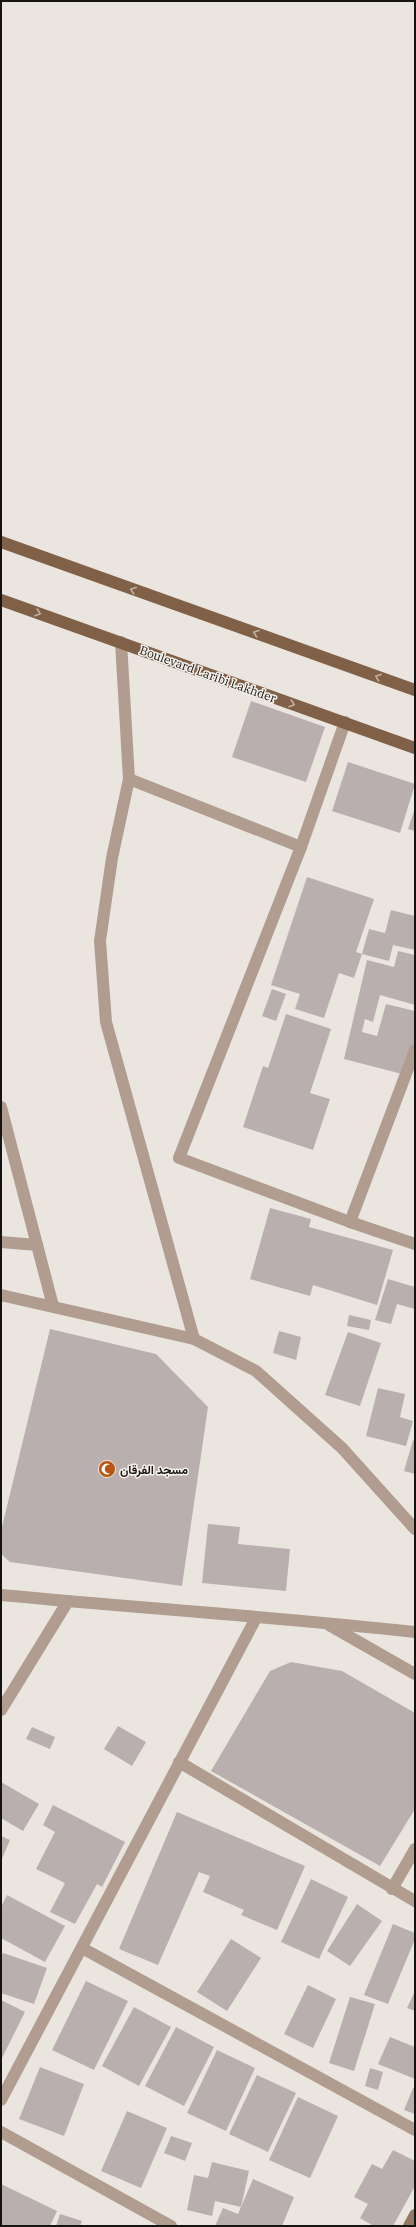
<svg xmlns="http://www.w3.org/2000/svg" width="416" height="2227" viewBox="0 0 416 2227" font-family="'IBM Plex Serif',Vazirmatn,serif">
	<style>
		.building { fill: #b8afae }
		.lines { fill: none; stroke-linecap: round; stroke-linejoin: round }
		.street { stroke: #b09d8f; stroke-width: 12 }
		.secondary { stroke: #947965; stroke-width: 12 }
		.primary { stroke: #806047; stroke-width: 12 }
		.oneway { stroke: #c1b1a2 }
		.labels { text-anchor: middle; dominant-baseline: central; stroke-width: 3; stroke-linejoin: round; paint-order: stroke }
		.street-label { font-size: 12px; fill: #151411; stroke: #f7f3ec }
		.poi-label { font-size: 12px; font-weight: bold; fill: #151411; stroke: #f7f3ec; text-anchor: start }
	</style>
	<rect width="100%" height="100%" fill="#eae6df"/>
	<g class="building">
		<path d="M251,701L325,727L306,782L232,757Z"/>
		<path d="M348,762L415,784L400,833L332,811Z"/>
		<path d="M415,808V831L408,829Z"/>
		<path d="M307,877L374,899L356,952L362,954L354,978L339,973L324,1018L295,1009L300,994L271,985Z"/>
		<path d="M391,910L415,916V950L393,945L389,961L362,954L369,929L385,933Z"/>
		<path d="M398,951L415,955V1005L380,995L373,1022L365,1019L362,1032L377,1036L386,1004L415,1011V1042L406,1075L344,1059L367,960L394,967Z"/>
		<path d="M272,989L286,994L276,1021L262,1016Z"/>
		<path d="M286,1014L331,1029L310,1093L330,1099L313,1150L243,1127L263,1066L268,1068Z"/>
		<path d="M270,1208L311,1219L309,1227L393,1250L377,1305L313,1285L310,1296L250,1279Z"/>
		<path d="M388,1279L415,1287V1309L397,1304L391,1324L375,1320Z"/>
		<path d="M349,1315L371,1320L369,1330L347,1326Z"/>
		<path d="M50,1329L156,1354L208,1407L182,1586L10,1562L1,1554V1531Z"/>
		<path d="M279,1331L301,1337L296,1360L273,1353Z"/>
		<path d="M348,1332L381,1343L360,1406L325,1395Z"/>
		<path d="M378,1388L405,1394L400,1417L413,1421L406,1446L366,1436Z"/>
		<path d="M413,1440L415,1441V1474L404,1471Z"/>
		<path d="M208,1524L240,1527L238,1544L290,1549L286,1591L202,1583Z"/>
		<path d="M291,1662L342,1671L415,1713V1809L380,1866L211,1771L270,1671Z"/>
		<path d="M118,1726L146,1742L132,1766L104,1749Z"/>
		<path d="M32,1727L55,1737L50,1749L26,1739Z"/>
		<path d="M1,1782L39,1804L23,1831L1,1818Z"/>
		<path d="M53,1805L125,1842L102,1887L97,1884L75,1924L50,1912L65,1883L36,1869L55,1832L43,1825Z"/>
		<path d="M177,1812L305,1866L277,1930L241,1915L244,1910L203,1892L210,1876L199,1872L158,1965L119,1949Z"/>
		<path d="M1,1836L10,1840L1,1861Z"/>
		<path d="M311,1879L348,1897L319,1959L281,1942Z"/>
		<path d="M7,1895L65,1926L45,1962L1,1938V1907Z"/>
		<path d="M357,1904L382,1921L350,1966L327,1951Z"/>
		<path d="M393,1924L415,1933V1939L388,2004L364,1995Z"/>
		<path d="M231,1939L261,1958L227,2011L197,1992Z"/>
		<path d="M3,1953L47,1968L34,2004L1,1993V1958Z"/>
		<path d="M86,1981L128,2001L94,2070L52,2050Z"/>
		<path d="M308,1985L336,1999L313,2048L284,2034Z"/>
		<path d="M415,1991V2011L407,2008Z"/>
		<path d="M350,1997L375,2004L354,2071L329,2063Z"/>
		<path d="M1,2000L25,2012L1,2060Z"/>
		<path d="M134,2007L171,2027L139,2086L102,2066Z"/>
		<path d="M176,2027L214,2047L184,2106L145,2086Z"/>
		<path d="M390,2037L415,2047V2079L378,2064Z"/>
		<path d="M217,2050L255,2068L226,2131L187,2113Z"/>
		<path d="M40,2067L84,2084L64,2136L19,2119Z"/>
		<path d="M370,2068L383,2072L378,2090L365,2086Z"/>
		<path d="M257,2075L296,2093L268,2152L229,2134Z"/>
		<path d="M413,2088H415V2114L404,2110Z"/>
		<path d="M298,2097L338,2116L310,2178L269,2160Z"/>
		<path d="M127,2111L167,2128L141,2188L101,2171Z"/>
		<path d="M171,2136L192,2143L185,2161L164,2153Z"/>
		<path d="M393,2150L415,2161V2186L393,2226H374L360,2218L368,2204L354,2197L372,2164L382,2169Z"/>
		<path d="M212,2162L249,2171L241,2207L215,2201L212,2216L187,2210L194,2175L208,2178Z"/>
		<path d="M253,2179L294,2197L282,2226H215L223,2208L238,2214Z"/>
		<path d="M1,2184L57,2211L50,2226H1Z"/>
		<path d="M60,2214L82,2221L80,2226H56Z"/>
	</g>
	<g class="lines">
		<g class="street">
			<path d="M121,642L129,779L112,858L100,941L106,1022L194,1339"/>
			<path d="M345,722L301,847L179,1158L350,1222"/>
			<path d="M129,779L301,847"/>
			<path d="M415,1050L350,1222L415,1244"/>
			<path d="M1,1107L53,1306"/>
			<path d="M1,1242L37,1245"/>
			<path d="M1,1295L194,1339L256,1371L342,1448L415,1529"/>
			<path d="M1,1595C139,1608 277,1617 415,1632"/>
			<path d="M329,1625L415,1674"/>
			<path d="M1,1710L68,1601"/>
			<path d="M179,1762L415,1901"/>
			<path d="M392,1889L415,1849"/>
			<path d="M82,1948L415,2130"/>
			<path d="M1,2100L256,1618"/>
			<path d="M1,2132L171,2226"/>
		</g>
		<path class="secondary" d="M409,2226L415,2215"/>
		<g class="primary">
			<path d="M1,542L415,690"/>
			<path d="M1,600L415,748"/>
		</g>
	</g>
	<defs><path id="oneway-chevron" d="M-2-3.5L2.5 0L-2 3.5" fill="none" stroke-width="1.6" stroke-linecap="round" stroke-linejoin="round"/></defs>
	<g class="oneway">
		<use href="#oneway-chevron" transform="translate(133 590) rotate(-160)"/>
		<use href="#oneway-chevron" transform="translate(38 613) rotate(19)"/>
		<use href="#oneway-chevron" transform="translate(256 633) rotate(-160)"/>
		<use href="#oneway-chevron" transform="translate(378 677) rotate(-160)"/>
		<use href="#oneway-chevron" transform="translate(292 704) rotate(19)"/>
	</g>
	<defs>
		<g id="mosque-disc" transform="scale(0.9)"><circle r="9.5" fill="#b65612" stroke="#f7f3ec"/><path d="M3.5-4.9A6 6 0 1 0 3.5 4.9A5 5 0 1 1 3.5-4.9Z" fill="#fff"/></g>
	</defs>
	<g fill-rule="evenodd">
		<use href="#mosque-disc" x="107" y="1469"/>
	</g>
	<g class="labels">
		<g class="street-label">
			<text transform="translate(208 674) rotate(20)">Boulevard Laribi Lakhder</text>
		</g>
		<g class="poi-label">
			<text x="120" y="1469">مسجد الفرقان</text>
		</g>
	</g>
	<rect width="416" height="2227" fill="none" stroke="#151411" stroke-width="4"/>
</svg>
